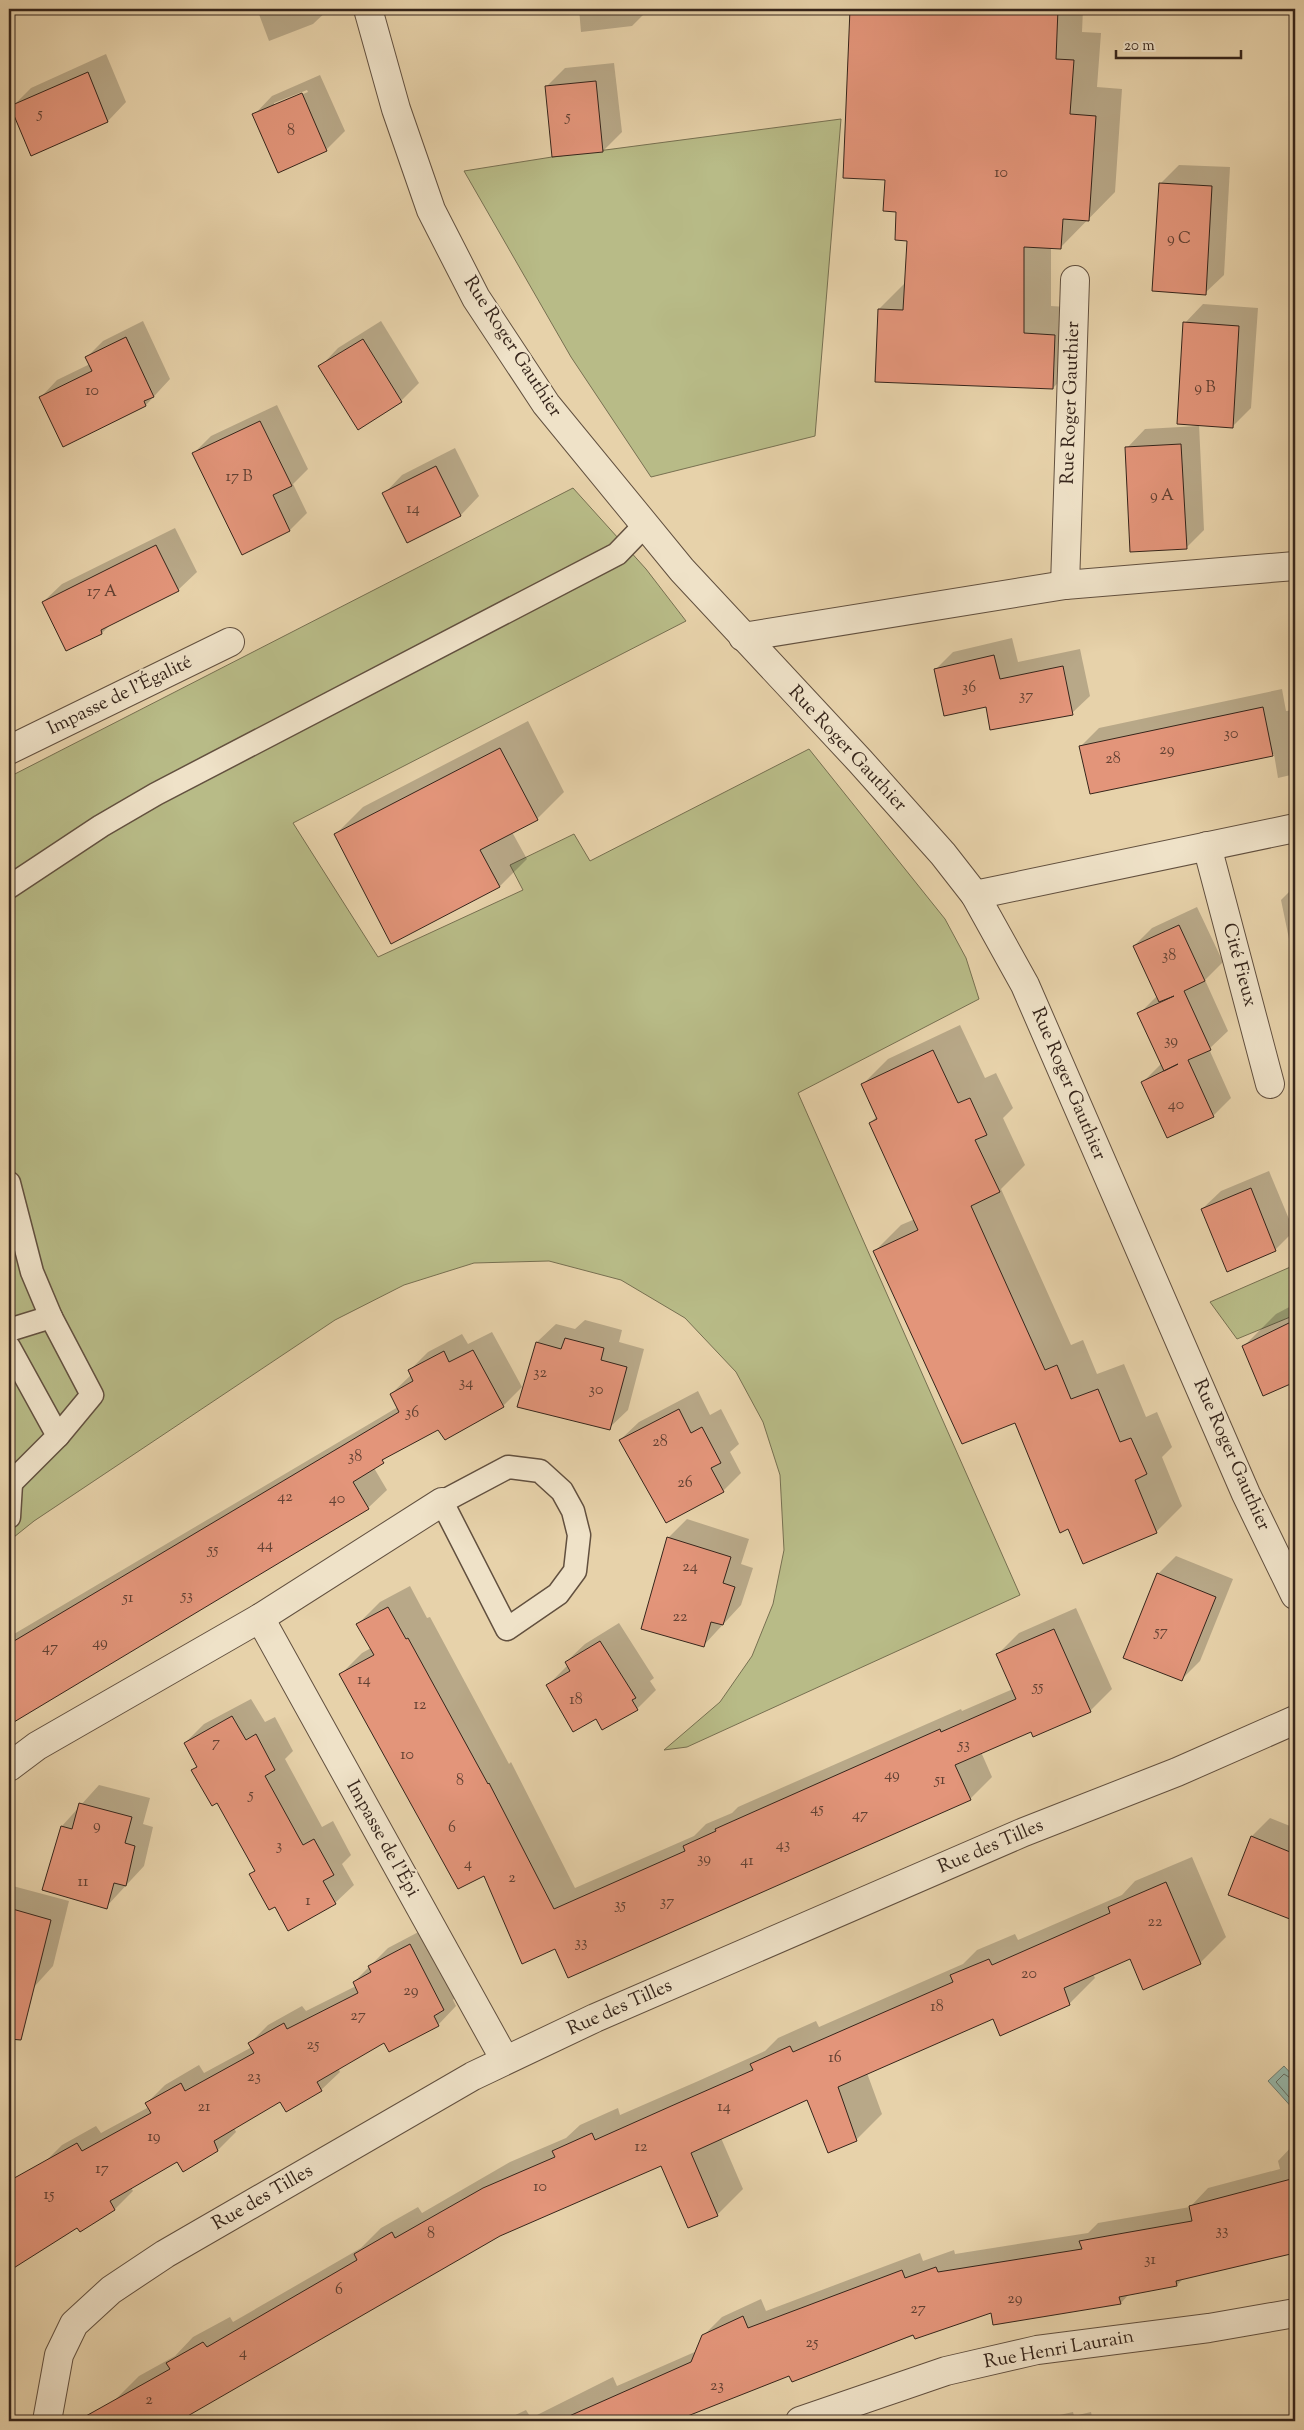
<svg xmlns="http://www.w3.org/2000/svg" width="1304" height="2430" viewBox="0 0 1304 2430" font-family="'Sorts Mill Goudy',serif">
	<style>
		.green { fill: #b8bb87; stroke: #777051 }
		.water { fill: #97b8aa; stroke: #707d71 }
		.shadow { fill: #0003; fill-rule: evenodd }
		.lines { fill: none; stroke-linecap: round; stroke-linejoin: round }
		.shore { stroke: #666e62; stroke-width: 1 }
		.building { fill: #e3957a; stroke: #36251b }
		.lane-casing { stroke: #62503f; stroke-width: 25 }
		.street-casing { stroke: #62503f; stroke-width: 30 }
		.lane { stroke: #efe2c8; stroke-width: 22 }
		.street { stroke: #efe2c8; stroke-width: 28 }
		.labels { text-anchor: middle; dominant-baseline: central; stroke-width: 4.5; stroke-linejoin: round; paint-order: stroke }
		.number-label { font-size: 16px; fill: #614133 }
		.street-label { font-size: 19px; fill: #36251b; stroke: #efe2c8 }
	</style>
	<rect width="100%" height="100%" fill="#e7d2aa"/>
	<filter id="stains"><feTurbulence type="fractalNoise" baseFrequency=".004" numOctaves="4"/><feColorMatrix values="0 0 0 0 .2 0 0 0 0 .09 0 0 0 0 .02 0 0 0 .5 -.17"/></filter>
	<radialGradient id="worn" r=".72"><stop offset=".6" stop-color="#630" stop-opacity="0"/><stop offset="1" stop-color="#630" stop-opacity=".3"/></radialGradient>
	<g class="green">
		<path d="M841,119L815,436L651,477L571,357L464,171L552,157Z"/>
		<path d="M573,488L646,569L686,621L293,823L378,957L523,890L510,865L574,834L590,861L809,749L945,919L966,958L979,999L798,1093L1020,1595L687,1747L664,1750L720,1702L752,1656L773,1604L784,1550L780,1475L763,1422L736,1372L685,1318L621,1280L549,1261L474,1263L404,1285L335,1320L34,1521L9,1541V777Z"/>
		<path d="M1295,1265V1315L1237,1339L1210,1302Z"/>
	</g>
	<path class="water" d="M1284,2066L1295,2078V2111L1268,2081Z"/>
	<g class="shadow">
		<path d="M257,9H329L313,24L269,41Z"/>
		<path d="M579,9H649L632,26L581,32Z"/>
		<path d="M851,9H1083L1082,32L1101,33L1097,87L1122,89L1115,192L1060,248L1051,247V306L1082,308L1080,360L1053,388L879,309L906,282L908,240L886,179L844,177Z"/>
		<path d="M106,54L126,102L108,121L32,154L12,107L31,88Z"/>
		<path d="M614,63L622,132L603,151L546,87L565,68Z"/>
		<path d="M320,75L345,131L326,150L254,115L272,96ZM307,90L308,92L274,106V103Z"/>
		<path d="M1179,165L1230,167L1224,275L1205,293L1161,183Z"/>
		<path d="M1203,304L1258,308L1251,408L1232,427L1199,424L1204,530L1186,548L1127,448L1145,429L1198,426L1185,323Z"/>
		<path d="M143,321L170,379L146,405L41,397L57,380L90,364L87,357L103,341Z"/>
		<path d="M381,321L419,383L401,401L320,367L338,348Z"/>
		<path d="M277,405L308,469L293,484L307,513L290,530L242,553L194,453L211,436Z"/>
		<path d="M455,448L479,496L461,515L408,541L384,494L402,475Z"/>
		<path d="M175,528L197,572L178,590L111,624L102,633L43,602L62,584Z"/>
		<path d="M1012,638L1018,662L1080,649L1090,696L1072,713L987,706L935,670L953,652Z"/>
		<path d="M9,678L12,687L9,691Z"/>
		<path d="M1282,689L1286,711L1295,710V774L1278,778L1274,754L1091,792L1081,746L1099,728Z"/>
		<path d="M528,721L564,792L537,819L512,832L527,859L500,886L336,834L363,807Z"/>
		<path d="M1295,886V968L1281,900Z"/>
		<path d="M1197,907L1223,962L1205,980L1228,1031L1209,1049L1231,1098L1213,1116L1143,1082L1161,1064L1139,1014L1157,996L1134,946L1152,928Z"/>
		<path d="M960,1025L985,1078L996,1073L1013,1108L1003,1118L1025,1165L1001,1189L1071,1345L1083,1340L1097,1374L1124,1364L1146,1417L1157,1412L1172,1447L1162,1457L1182,1506L1156,1532L1069,1527L1016,1421L875,1251L901,1225L915,1219L870,1123L877,1116L862,1085L888,1059Z"/>
		<path d="M1269,1171L1294,1231L1275,1250L1202,1209L1221,1191Z"/>
		<path d="M1295,1304V1381L1264,1394L1243,1347L1276,1314Z"/>
		<path d="M585,1320L622,1330L619,1342L644,1349L628,1410L609,1428L519,1406L537,1342L556,1324L575,1329Z"/>
		<path d="M492,1332L522,1387L503,1406L439,1428L393,1452L374,1468L387,1490L368,1508L14,1720L9,1712V1637L398,1407L391,1394L411,1375L409,1371L428,1352L462,1334L468,1344Z"/>
		<path d="M698,1391L710,1415L721,1409L739,1444L730,1452L741,1473L723,1491L620,1440L639,1422Z"/>
		<path d="M687,1519L749,1539L741,1564L753,1568L741,1605L703,1646L668,1538Z"/>
		<path d="M1176,1556L1233,1579L1200,1661L1182,1679L1158,1574Z"/>
		<path d="M410,1586L427,1618L430,1617L509,1764L511,1762L575,1888L694,1836L706,1824L732,1813L738,1807L961,1709L962,1711L1013,1689L998,1654L1019,1633L1076,1608L1112,1689L1091,1710L1034,1735L1031,1730L981,1752L992,1777L970,1799L556,1948L484,1874L341,1674L362,1653L371,1648L358,1624L380,1602Z"/>
		<path d="M619,1623L654,1678L650,1681L656,1690L637,1709L596,1717L548,1685L568,1665L566,1662L585,1644Z"/>
		<path d="M251,1699L265,1722L275,1717L293,1751L285,1759L322,1827L333,1821L351,1855L342,1864L354,1885L335,1903L276,1906L251,1875L255,1870L217,1801L193,1770L198,1765L185,1743L204,1724Z"/>
		<path d="M99,1785L150,1798L143,1824L153,1827L144,1866L106,1907L44,1889L62,1826Z"/>
		<path d="M1270,1818L1295,1828V1920L1229,1894L1252,1836Z"/>
		<path d="M1192,1857L1226,1937L1200,1963L1131,1957L1093,1974L1095,1978L1069,2004L994,2017L867,2073L882,2114L856,2140L808,2099L721,2138L743,2189L717,2215L661,2165L500,2235L176,2421H124L113,2402L139,2376L175,2356L193,2337L230,2317L233,2322L361,2248L381,2228L418,2207L422,2213L510,2162L566,2138L580,2125L618,2108L620,2115L696,2082L765,2051L778,2038L816,2021L819,2027L963,1964L977,1950L1015,1934L1018,1940L1122,1895L1135,1881Z"/>
		<path d="M9,1885L69,1901L53,1966L15,2008L9,2006Z"/>
		<path d="M428,1927L462,1990L453,2000L456,2006L438,2025L384,2041L338,2068L340,2072L321,2090L280,2101L234,2128L236,2132L218,2150L184,2170L178,2161L131,2188L133,2191L115,2209L80,2230L78,2226L9,2269V2184L44,2163L62,2145L96,2126L101,2133L149,2107L147,2103L165,2085L199,2065L204,2073L252,2047L250,2043L268,2025L302,2006L306,2011L356,1986L354,1982L388,1948Z"/>
		<path d="M1295,2143V2247L1184,2278L1177,2285L1130,2293L1121,2303L994,2324L992,2311L790,2375L674,2421H503L526,2410L531,2418L613,2377L617,2386L697,2351L703,2336L722,2317L761,2299L766,2311L920,2253L923,2261L954,2250L955,2254L1088,2233L1098,2223L1190,2207L1208,2188L1280,2169L1278,2161Z"/>
		<path d="M1295,2376V2419L1289,2382Z"/>
		<path d="M1073,2412L1074,2416L1091,2412L1093,2421H1033Z"/>
	</g>
	<g class="lines">
		<path class="shore" d="M1295,2081L1284,2074L1276,2082L1295,2104"/>
	</g>
	<g class="building">
		<path d="M850,9H1058L1056,59L1074,60L1070,114L1096,116L1089,221L1063,219L1061,249L1024,247V333L1055,335L1053,389L875,382L878,309L903,310L907,241L895,240L896,212L883,211L885,180L843,178Z"/>
		<path d="M88,72L108,122L31,156L10,106Z"/>
		<path d="M596,81L603,152L552,157L545,86Z"/>
		<path d="M302,93L327,151L278,173L252,114Z"/>
		<path d="M1159,183L1212,186L1206,295L1152,291Z"/>
		<path d="M1183,322L1239,326L1233,428L1177,424Z"/>
		<path d="M126,337L154,397L144,401L146,406L63,447L39,397L92,371L85,357Z"/>
		<path d="M363,339L402,402L358,430L318,366Z"/>
		<path d="M260,421L292,486L273,495L290,531L242,555L192,453Z"/>
		<path d="M1181,444L1187,549L1130,552L1125,447Z"/>
		<path d="M436,466L461,516L407,543L382,493Z"/>
		<path d="M156,545L179,591L101,630L102,634L66,651L42,602Z"/>
		<path d="M994,655L1000,679L1063,666L1073,715L990,730L986,707L944,716L934,669Z"/>
		<path d="M1263,707L1273,756L1090,794L1079,746Z"/>
		<path d="M500,748L538,820L480,850L500,887L391,944L334,834Z"/>
		<path d="M1179,925L1205,981L1184,991L1211,1050L1188,1060L1214,1117L1167,1138L1141,1082L1178,1064L1164,1071L1137,1013L1174,996L1159,1002L1133,946Z"/>
		<path d="M933,1050L958,1103L970,1098L987,1135L975,1140L1000,1192L971,1206L1045,1370L1057,1365L1071,1399L1098,1389L1120,1442L1131,1438L1147,1474L1135,1480L1157,1533L1083,1564L1068,1529L1060,1533L1015,1423L962,1444L873,1251L918,1230L869,1123L877,1119L861,1084Z"/>
		<path d="M1251,1188L1276,1251L1227,1272L1201,1209Z"/>
		<path d="M1295,1320V1382L1263,1396L1242,1346Z"/>
		<path d="M565,1338L604,1348L601,1360L627,1367L610,1430L517,1407L536,1342L561,1349Z"/>
		<path d="M473,1350L504,1407L445,1440L438,1430L382,1460L384,1463L353,1482L369,1509L9,1725V1644L399,1412L390,1394L413,1381L408,1370L444,1351L449,1362Z"/>
		<path d="M679,1409L691,1433L702,1427L721,1463L711,1468L724,1492L666,1523L619,1440Z"/>
		<path d="M667,1537L731,1557L723,1583L735,1587L723,1625L711,1622L704,1647L641,1629Z"/>
		<path d="M1157,1573L1216,1597L1182,1681L1123,1658Z"/>
		<path d="M388,1607L406,1639L408,1638L488,1784L489,1783L554,1909L685,1851L683,1846L716,1831L715,1829L940,1729L941,1732L1016,1699L996,1654L1054,1629L1091,1712L1033,1737L1031,1732L955,1765L971,1800L568,1978L555,1949L522,1964L484,1876L458,1889L339,1674L374,1655L356,1624Z"/>
		<path d="M600,1641L636,1698L632,1700L638,1710L602,1730L596,1719L573,1732L546,1685L570,1671L565,1662Z"/>
		<path d="M232,1716L246,1740L256,1734L275,1770L265,1776L303,1845L314,1839L334,1875L323,1881L336,1904L288,1931L275,1907L269,1910L249,1874L255,1871L217,1803L212,1806L191,1770L197,1767L184,1743Z"/>
		<path d="M79,1803L132,1817L125,1843L135,1846L126,1886L114,1883L107,1909L42,1890L61,1826L72,1829Z"/>
		<path d="M1251,1836L1295,1854V1921L1228,1895Z"/>
		<path d="M1166,1882L1201,1964L1143,1990L1130,1959L1064,1988L1070,2005L1000,2036L993,2019L838,2087L857,2141L828,2153L807,2100L691,2153L718,2216L688,2228L661,2166L500,2236L179,2421H77L170,2369L166,2363L203,2342L207,2347L357,2260L354,2254L392,2232L395,2238L483,2188L555,2157L552,2151L592,2133L595,2140L669,2107L753,2070L750,2064L790,2046L793,2052L953,1982L950,1975L989,1959L992,1965L1110,1913L1108,1907Z"/>
		<path d="M9,1908L51,1920L21,2040L9,2039Z"/>
		<path d="M410,1944L444,2010L434,2016L439,2026L389,2052L384,2043L317,2082L322,2091L286,2112L280,2102L214,2141L218,2151L183,2172L177,2162L110,2201L115,2210L80,2232L77,2228L9,2271V2181L77,2143L82,2151L151,2113L145,2103L181,2083L185,2091L254,2053L248,2043L284,2023L287,2029L358,1993L353,1982L371,1972L368,1966Z"/>
		<path d="M1295,2178V2253L1176,2281L1177,2286L1119,2297L1121,2304L993,2325L991,2313L915,2339L913,2335L792,2382L789,2376L675,2421H558L691,2362L702,2335L743,2316L748,2328L902,2270L905,2278L936,2267L938,2272L1082,2249L1079,2241L1192,2221L1189,2206Z"/>
	</g>
	<g class="lines">
		<g class="lane-casing">
			<g id="lane">
				<path d="M9,887L101,826L156,794L617,554L644,526"/>
				<path d="M9,1183L32,1272L51,1317"/>
				<path d="M9,1330L51,1317L92,1395L58,1436"/>
				<path d="M9,1347L58,1436L9,1485"/>
				<path d="M508,1467L540,1471L562,1491L573,1511L579,1535L575,1571L558,1594L507,1629L442,1502Z"/>
				<path d="M9,1481L11,1484L9,1517"/>
			</g>
		</g>
		<g class="street-casing">
			<g id="street">
				<path d="M368,9L396,109L431,210L476,298L546,404L682,570L860,761L943,854L975,895L1025,985L1246,1494L1295,1595"/>
				<path d="M1065,585L1075,280"/>
				<path d="M743,637L1065,585L1295,566"/>
				<path d="M9,750L230,642"/>
				<path d="M1207,846L1270,1084"/>
				<path d="M975,895L1295,828"/>
				<path d="M260,1618L505,2060"/>
				<path d="M9,1767L37,1746L260,1618L442,1502"/>
				<path d="M47,2421L59,2355L74,2324L111,2290L165,2254L473,2076L595,2018L1024,1832L1177,1772L1295,1720"/>
				<path d="M800,2421L946,2371L1037,2350L1209,2328L1295,2313"/>
			</g>
		</g>
		<use href="#lane" class="lane"/>
		<use href="#street" class="street"/>
	</g>
	<g class="labels">
		<g class="number-label">
			<text x="40" y="114">5</text>
			<text x="568" y="117">5</text>
			<text x="291" y="131">8</text>
			<text x="1001" y="173">10</text>
			<text x="1179" y="239">9 C</text>
			<text x="1205" y="388">9 B</text>
			<text x="92" y="391">10</text>
			<text x="239" y="477">17 B</text>
			<text x="1162" y="496">9 A</text>
			<text x="413" y="509">14</text>
			<text x="102" y="592">17 A</text>
			<text x="969" y="688">36</text>
			<text x="1026" y="696">37</text>
			<text x="1231" y="734">30</text>
			<text x="1167" y="750">29</text>
			<text x="1113" y="759">28</text>
			<text x="1169" y="956">38</text>
			<text x="1171" y="1041">39</text>
			<text x="1176" y="1105">40</text>
			<text x="540" y="1373">32</text>
			<text x="466" y="1383">34</text>
			<text x="596" y="1390">30</text>
			<text x="412" y="1413">36</text>
			<text x="660" y="1442">28</text>
			<text x="355" y="1457">38</text>
			<text x="685" y="1483">26</text>
			<text x="285" y="1497">42</text>
			<text x="337" y="1499">40</text>
			<text x="265" y="1545">44</text>
			<text x="213" y="1550">55</text>
			<text x="690" y="1567">24</text>
			<text x="187" y="1596">53</text>
			<text x="128" y="1598">51</text>
			<text x="680" y="1617">22</text>
			<text x="1161" y="1632">57</text>
			<text x="100" y="1643">49</text>
			<text x="50" y="1648">47</text>
			<text x="364" y="1680">14</text>
			<text x="1038" y="1687">55</text>
			<text x="576" y="1700">18</text>
			<text x="420" y="1705">12</text>
			<text x="216" y="1743">7</text>
			<text x="964" y="1745">53</text>
			<text x="407" y="1755">10</text>
			<text x="892" y="1775">49</text>
			<text x="940" y="1780">51</text>
			<text x="460" y="1781">8</text>
			<text x="251" y="1795">5</text>
			<text x="817" y="1809">45</text>
			<text x="860" y="1815">47</text>
			<text x="97" y="1826">9</text>
			<text x="452" y="1828">6</text>
			<text x="783" y="1845">43</text>
			<text x="279" y="1846">3</text>
			<text x="704" y="1859">39</text>
			<text x="747" y="1861">41</text>
			<text x="468" y="1864">4</text>
			<text x="512" y="1878">2</text>
			<text x="83" y="1882">11</text>
			<text x="308" y="1901">1</text>
			<text x="667" y="1902">37</text>
			<text x="620" y="1905">35</text>
			<text x="1155" y="1922">22</text>
			<text x="581" y="1943">33</text>
			<text x="1029" y="1974">20</text>
			<text x="411" y="1991">29</text>
			<text x="937" y="2007">18</text>
			<text x="358" y="2016">27</text>
			<text x="313" y="2045">25</text>
			<text x="835" y="2058">16</text>
			<text x="254" y="2077">23</text>
			<text x="204" y="2107">21</text>
			<text x="724" y="2107">14</text>
			<text x="154" y="2137">19</text>
			<text x="641" y="2147">12</text>
			<text x="102" y="2169">17</text>
			<text x="540" y="2187">10</text>
			<text x="49" y="2195">15</text>
			<text x="1222" y="2231">33</text>
			<text x="431" y="2234">8</text>
			<text x="1150" y="2260">31</text>
			<text x="339" y="2290">6</text>
			<text x="1015" y="2299">29</text>
			<text x="918" y="2309">27</text>
			<text x="812" y="2343">25</text>
			<text x="243" y="2353">4</text>
			<text x="717" y="2386">23</text>
			<text x="149" y="2400">2</text>
		</g>
		<g class="street-label">
			<text transform="translate(512 347) rotate(57)">Rue Roger Gauthier</text>
			<text transform="translate(1071 403) rotate(-88)">Rue Roger Gauthier</text>
			<text transform="translate(120 696) rotate(-26)">Impasse de l'Égalité</text>
			<text transform="translate(847 749) rotate(47)">Rue Roger Gauthier</text>
			<text transform="translate(1239 965) rotate(75)">Cité Fieux</text>
			<text transform="translate(1068 1084) rotate(67)">Rue Roger Gauthier</text>
			<text transform="translate(1231 1455) rotate(66)">Rue Roger Gauthier</text>
			<text transform="translate(382 1839) rotate(61)">Impasse de l'Épi</text>
			<text transform="translate(991 1847) rotate(-23)">Rue des Tilles</text>
			<text transform="translate(620 2008) rotate(-24)">Rue des Tilles</text>
			<text transform="translate(263 2198) rotate(-30)">Rue des Tilles</text>
			<text transform="translate(1059 2350) rotate(-10)">Rue Henri Laurain</text>
		</g>
	</g>
	<rect width="1304" height="2430" fill="none" stroke="#e7d2aa" stroke-width="30"/>
	<rect x="10" y="10" width="1284" height="2410" fill="none" stroke="#36251b" stroke-width="2.5"/>
	<rect x="15" y="15" width="1274" height="2400" fill="none" stroke="#36251b"/>
	<path d="M1116 50v8h125v-8" fill="none" stroke="#36251b" stroke-width="2.5"/>
	<text x="1124" y="50" font-size="15" fill="#36251b" stroke="#efe2c8" stroke-width="4" paint-order="stroke">20 m</text>
	<rect width="100%" height="100%" filter="url(#stains)"/>
	<rect width="100%" height="100%" fill="url(#worn)"/>
</svg>
